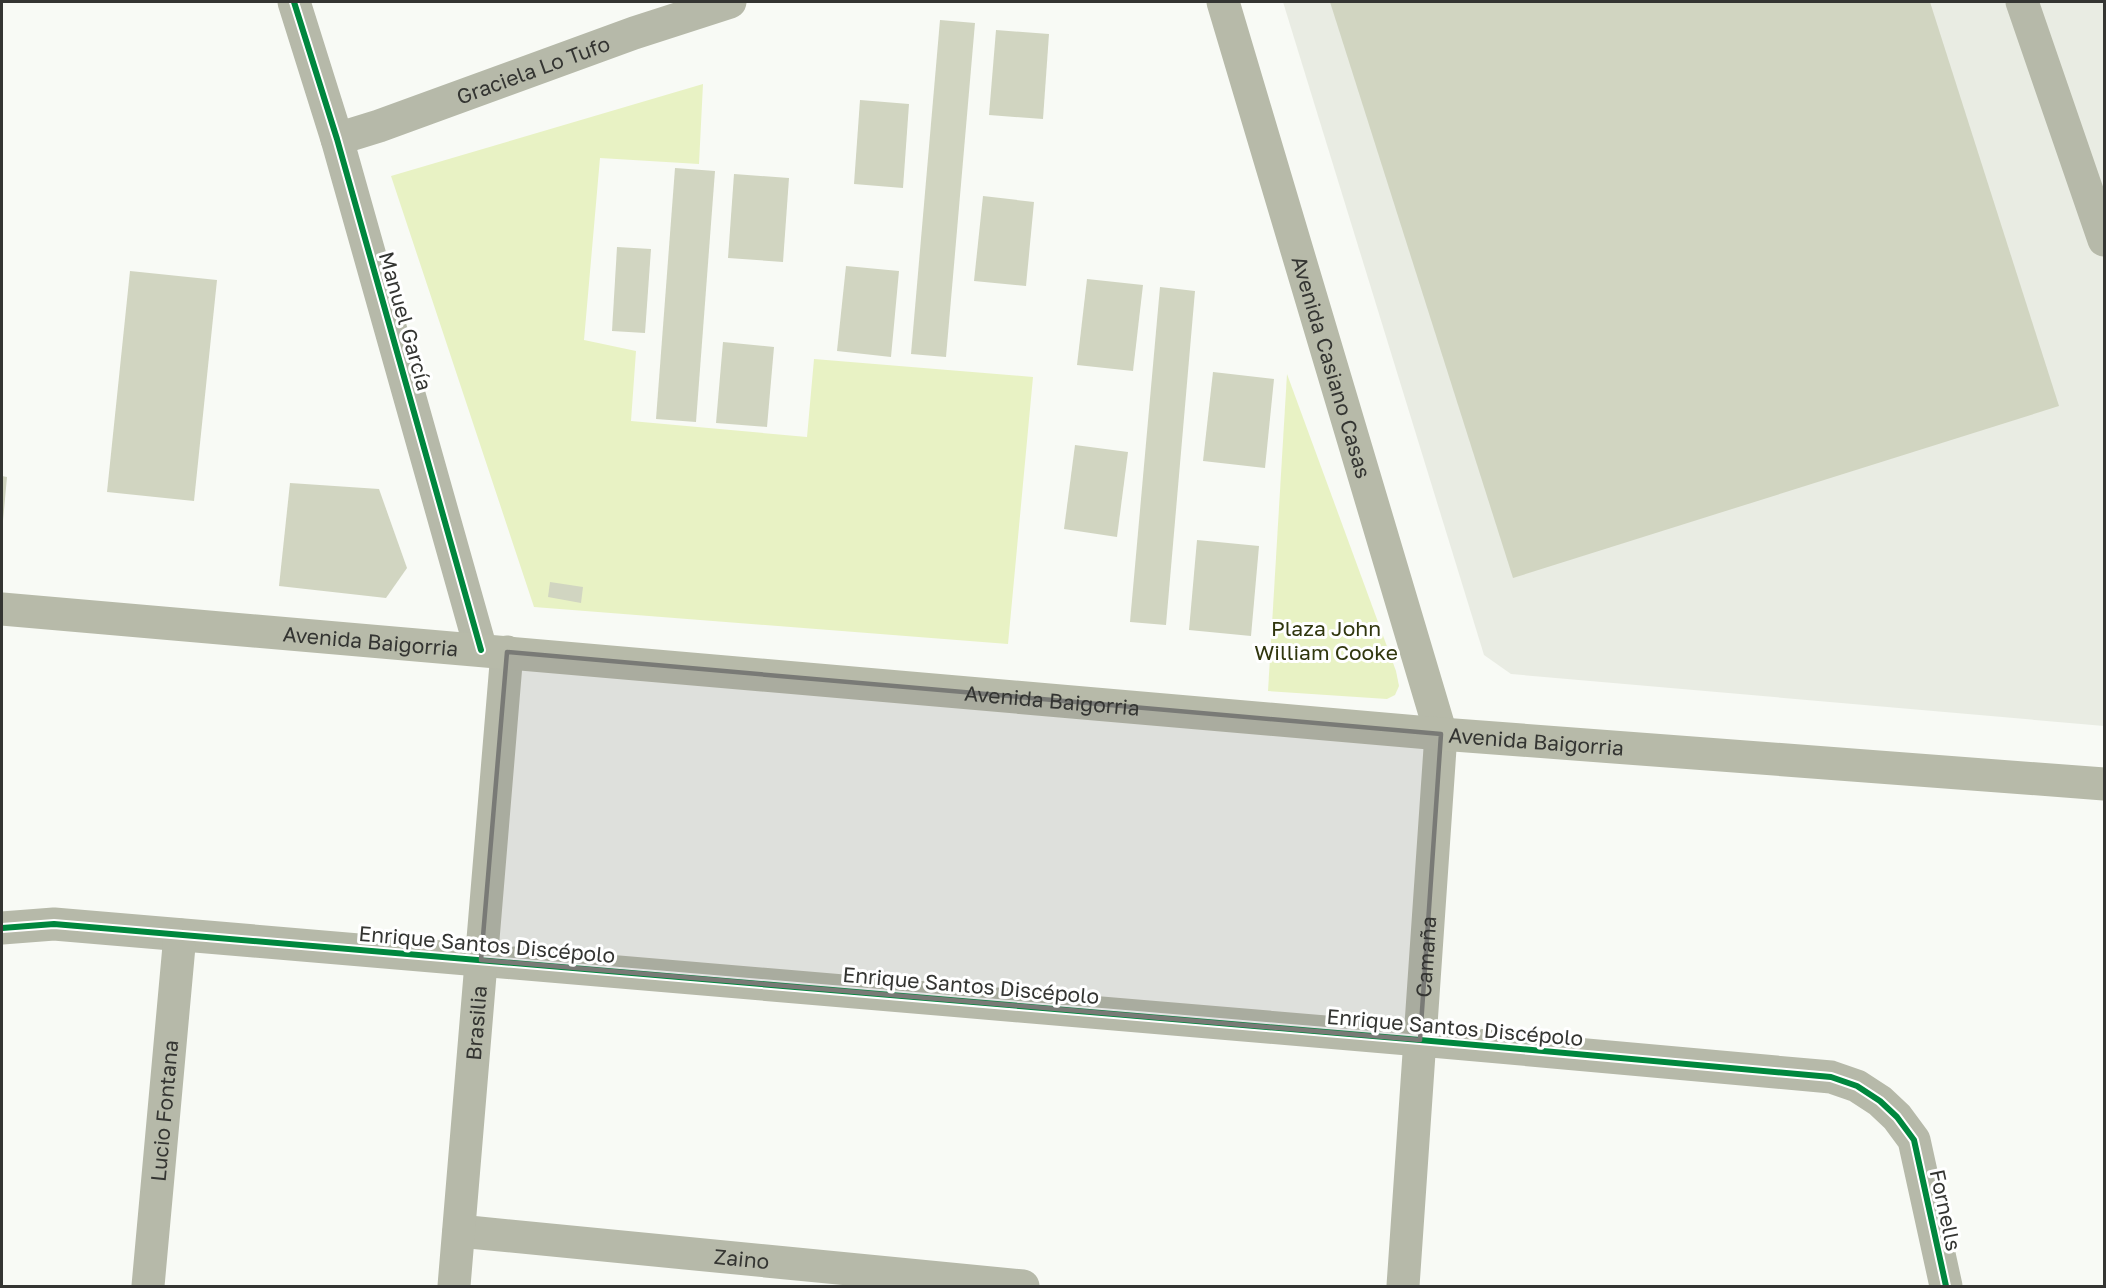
<svg xmlns="http://www.w3.org/2000/svg" width="2106" height="1288" viewBox="0 0 2106 1288" font-family="'Golos Text',sans-serif">
	<style>
		.built { fill: #e9ece3 }
		.green { fill: #e8f2c4 }
		.building { fill: #d1d5c1 }
		.lines { fill: none; stroke-linecap: round; stroke-linejoin: round }
		.minor { stroke: #b6b9a9; stroke-width: 33 }
		.major { stroke: #b7baa9; stroke-width: 33 }
		.cycleway-casing { stroke: #fff; stroke-width: 10 }
		.cycleway { stroke: #00873e; stroke-width: 6 }
		.marked { fill: #797a76; fill-opacity: 0.2; stroke: #797a76; stroke-width: 4.5; stroke-linejoin: round }
		.labels { text-anchor: middle; dominant-baseline: central; stroke-width: 6; stroke-linejoin: round; paint-order: stroke }
		.street-label { font-size: 21px; fill: #343532; stroke: #fff }
		.park-label { font-size: 21px; fill: #30360e; stroke: #fff }
	</style>
	<rect width="100%" height="100%" fill="#f8faf5"/>
	<path class="built" d="M1283,2H2104V726L1511,674L1484,655Z"/>
	<g class="green">
		<path d="M703,84L699,164L600,158L584,340L636,351L631,421L807,437L814,359L1033,377L1008,644L534,607L391,176Z"/>
		<path d="M1287,374L1396,671L1399,686L1395,695L1387,699L1268,691Z"/>
	</g>
	<g class="building">
		<path d="M1330,2H1930L2059,406L1513,578Z"/>
		<path d="M940,20L975,23L946,357L911,354Z"/>
		<path d="M996,30L1049,34L1043,119L989,115Z"/>
		<path d="M860,100L909,104L903,188L854,184Z"/>
		<path d="M675,168L715,171L696,422L656,419Z"/>
		<path d="M734,174L789,178L783,262L728,258Z"/>
		<path d="M983,196L1034,202L1026,286L974,281Z"/>
		<path d="M617,247L651,249L645,333L612,331Z"/>
		<path d="M846,266L899,271L891,357L837,351Z"/>
		<path d="M130,271L217,280L194,501L107,492Z"/>
		<path d="M1087,279L1143,285L1133,371L1077,365Z"/>
		<path d="M1160,287L1195,291L1166,625L1130,622Z"/>
		<path d="M723,342L774,347L767,427L716,423Z"/>
		<path d="M1213,372L1274,379L1265,468L1203,461Z"/>
		<path d="M1075,445L1128,452L1117,537L1064,529Z"/>
		<path d="M2,476L7,477L3,521H2Z"/>
		<path d="M290,483L379,489L407,568L386,598L279,586Z"/>
		<path d="M1197,540L1259,546L1251,636L1189,630Z"/>
		<path d="M550,582L583,587L581,603L548,597Z"/>
	</g>
	<g class="lines">
		<g class="minor">
			<path d="M294,2L337,139L481,650"/>
			<path d="M2022,2L2104,240"/>
			<path id="s1" d="M337,139L379,126L634,33L730,2"/>
			<path d="M2,928L54,924L1420,1040L1831,1077L1857,1086L1880,1101L1897,1117L1914,1140L1946,1286"/>
			<path id="s2" d="M459,1231L1023,1286"/>
			<path id="s3" d="M148,1286L180,935"/>
			<path id="s4" d="M454,1286L507,652"/>
			<path id="s5" d="M1403,1286L1441,734"/>
		</g>
		<g class="major">
			<path id="s6" d="M1223,2L1441,734"/>
			<path id="s7" d="M2,609L1441,734L2104,784"/>
		</g>
		<g class="cycleway-casing">
			<g id="cycleway">
				<path d="M294,2L337,139L481,650"/>
				<path d="M2,928L54,924L1420,1040L1831,1077L1857,1086L1880,1101L1897,1117L1914,1140L1946,1286"/>
			</g>
		</g>
		<use href="#cycleway" class="cycleway"/>
	</g>
	<path class="marked" d="M507,652L1441,734L1420,1040L481,960Z"/>
	<g class="labels">
		<g class="street-label">
			<text stroke="none"><textPath href="#s1" startOffset="208">Graciela Lo Tufo</textPath></text>
			<text transform="translate(406 321) rotate(74)">Manuel García</text>
			<text stroke="none"><textPath href="#s6" startOffset="381">Avenida Casiano Casas</textPath></text>
			<text stroke="none"><textPath href="#s7" startOffset="370">Avenida Baigorria</textPath></text>
			<text stroke="none"><textPath href="#s7" startOffset="1054">Avenida Baigorria</textPath></text>
			<text stroke="none"><textPath href="#s7" startOffset="1540">Avenida Baigorria</textPath></text>
			<text transform="translate(487 944) rotate(5)">Enrique Santos Discépolo</text>
			<text stroke="none"><textPath href="#s5" startOffset="330">Camaña</textPath></text>
			<text transform="translate(971 985) rotate(5)">Enrique Santos Discépolo</text>
			<text stroke="none"><textPath href="#s4" startOffset="264">Brasilia</textPath></text>
			<text transform="translate(1455 1027) rotate(5)">Enrique Santos Discépolo</text>
			<text stroke="none"><textPath href="#s3" startOffset="176">Lucio Fontana</textPath></text>
			<text transform="translate(1946 1210) rotate(78)">Fornells</text>
			<text stroke="none"><textPath href="#s2" startOffset="284">Zaino</textPath></text>
		</g>
		<g class="park-label">
			<text x="1326" y="628">Plaza John<tspan x="1326" dy="24">William Cooke</tspan></text>
		</g>
	</g>
	<rect width="2106" height="1288" fill="none" stroke="#343532" stroke-width="6"/>
</svg>
